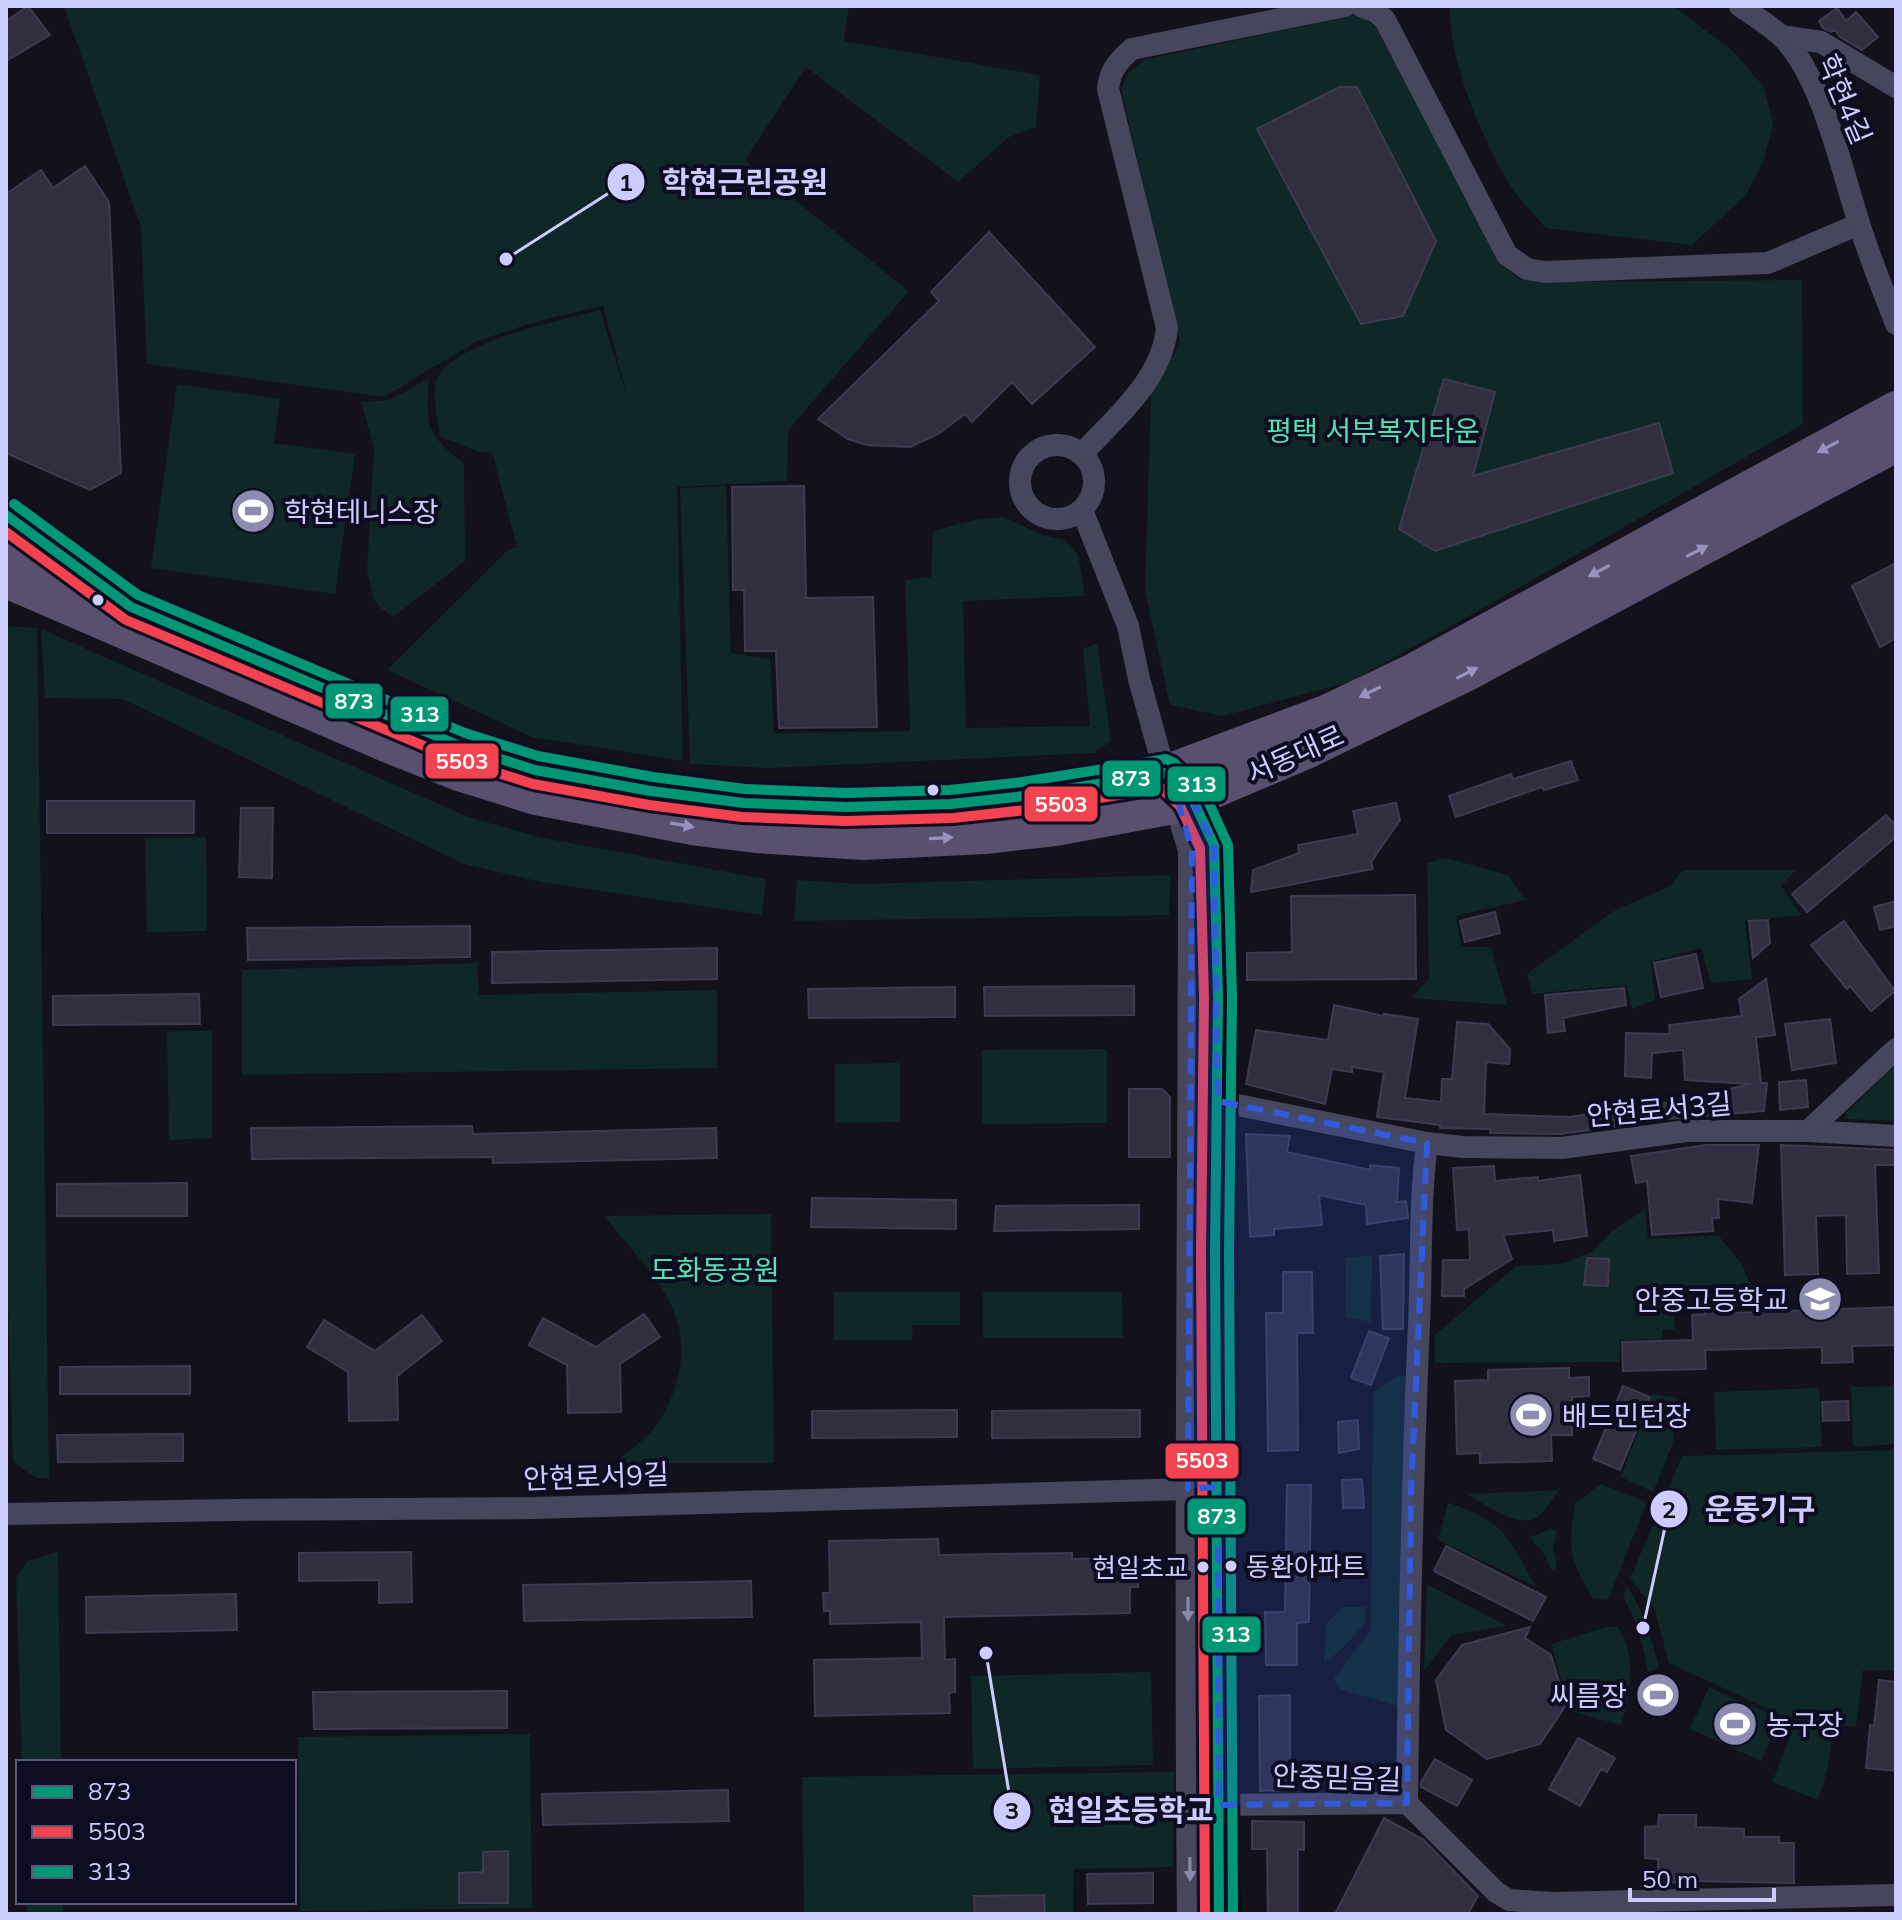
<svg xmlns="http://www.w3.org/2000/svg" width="1902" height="1920" viewBox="0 0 1902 1920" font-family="Mulish,'Noto Sans KR',sans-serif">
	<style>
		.green { fill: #0f2726 }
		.building { fill: #302e3f; stroke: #3c3b50; stroke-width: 2 }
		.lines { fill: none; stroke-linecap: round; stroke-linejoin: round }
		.minor { stroke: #46475d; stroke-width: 22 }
		.tertiary { stroke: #46475d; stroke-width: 28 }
		.primary { stroke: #595070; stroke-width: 36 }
		.bus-1-casing { stroke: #0e0c21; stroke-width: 16 }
		.bus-2-casing { stroke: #0e0c21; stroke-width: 16 }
		.bus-3-casing { stroke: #0e0c21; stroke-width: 16 }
		.bus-1 { stroke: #009775; stroke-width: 10 }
		.bus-2 { stroke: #f34250; stroke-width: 10 }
		.bus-3 { stroke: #009775; stroke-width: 10 }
		.oneway { fill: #9994bf }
		.oneway2 { fill: #8a8aae }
		.marked { fill: #2f5bdc; fill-opacity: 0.2; stroke: #2f5bdc; stroke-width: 6; stroke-dasharray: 16 10; stroke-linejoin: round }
		.bus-dot { fill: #cdccff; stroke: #0e0c21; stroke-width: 3 }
		.labels { text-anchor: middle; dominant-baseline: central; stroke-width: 8; stroke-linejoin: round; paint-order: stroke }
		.bus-label { font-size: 26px; fill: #cdccff; stroke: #0e0c21; text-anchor: start }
		.street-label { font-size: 28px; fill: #cdccff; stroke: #0e0c21 }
		.park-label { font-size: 28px; fill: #55e2b1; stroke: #0e0c21 }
		.poi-label { font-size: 28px; fill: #cdccff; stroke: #0e0c21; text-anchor: start }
		.leader { fill: none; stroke: #cdccff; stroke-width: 3 }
		.callout-dot { fill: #cdccff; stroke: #0e0c21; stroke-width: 3 }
		.mark-label { font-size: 24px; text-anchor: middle; font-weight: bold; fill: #111 }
		.callout-label { font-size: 30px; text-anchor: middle; font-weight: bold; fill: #cdccff; stroke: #0e0c21; stroke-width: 8; stroke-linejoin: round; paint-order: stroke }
		.line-badge { stroke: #0e0c21; stroke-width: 3 }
		.badge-label { font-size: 22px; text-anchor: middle; font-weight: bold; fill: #fff }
	</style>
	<rect width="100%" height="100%" fill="#12111c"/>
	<g class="green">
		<path d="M64,6H849L844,41L1040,75L1036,127L1009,137L958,182L806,67L745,160L909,291L788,430L787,481L677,487L683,761L532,737L387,670L508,550L517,547L492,452H479L441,437C438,422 430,390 438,377C455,342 563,320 600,310L630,407L603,306L538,321L477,341L384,397L147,364L141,227Z"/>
		<path d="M1450,6H1673L1734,52L1764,87L1773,124L1764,160L1746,195L1692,245L1546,228C1534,214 1520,201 1510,185C1482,140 1448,59 1450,6Z"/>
		<path d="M1353,15L1362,17L1376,27L1498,261L1518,279L1543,282L1802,280L1803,424L1489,605L1350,682L1222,716L1170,705L1145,591L1151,392L1180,344L1121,89L1127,74L1144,60Z"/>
		<path d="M429,378C426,427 425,432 464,464L465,561L393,617L382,609L374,600L367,571L374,448L361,402L390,400Z"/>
		<path d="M177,384L280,399L274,443L355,454L335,594L151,568Z"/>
		<path d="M726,486L731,653L770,659L774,733L910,731L905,580L931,577L933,531L974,520L1003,517L1043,535L1065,540L1078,555L1085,596L963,601L966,728L1090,726L1083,649L1097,643L1111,741L1094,753L769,768L690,764L680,488Z"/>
		<path d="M6,626L37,628L49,1478H36L13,1462L6,1242Z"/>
		<path d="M41,629L468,817L543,838L766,879L762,915L541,882L464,864L123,699L45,698Z"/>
		<path d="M206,837L207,931L147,932L145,838Z"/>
		<path d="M1446,858L1508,875L1525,900L1456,916L1461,947H1491L1507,1005L1411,998L1429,979L1427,863Z"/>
		<path d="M1683,870H1796L1781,886L1801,915L1745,921L1752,979L1711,983L1701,948L1651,962L1655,1000L1632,1009L1627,985L1532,994L1527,974L1612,912L1670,886Z"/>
		<path d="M1171,875L1169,915L794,921L797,880L859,884Z"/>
		<path d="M477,963L479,995L717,990V1068L242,1075V970Z"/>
		<path d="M167,1031H212V1138L169,1140Z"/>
		<path d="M1107,1049V1123L982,1124V1050Z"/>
		<path d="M900,1063V1122L835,1123V1064Z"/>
		<path d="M1896,1065V1121L1845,1119L1846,1113Z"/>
		<path d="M1645,1209L1648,1239L1718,1235L1742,1264L1750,1284L1674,1287L1675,1329L1662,1330L1663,1339L1620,1340L1619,1362L1435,1363V1335L1516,1266L1560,1264L1592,1252L1611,1232Z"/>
		<path d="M771,1214L774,1463H615C628,1451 645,1440 656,1426C664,1416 671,1400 675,1387C700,1312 647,1270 604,1216Z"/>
		<path d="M1372,1256L1371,1322L1345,1317L1346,1257Z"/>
		<path d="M834,1292H960V1325H913L912,1340H834Z"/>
		<path d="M983,1292H1122L1123,1338H983Z"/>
		<path d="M1397,1376H1409L1398,1706L1339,1689L1334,1679L1371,1630L1373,1392Z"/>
		<path d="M1896,1386V1444L1853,1447L1851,1387Z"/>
		<path d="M1819,1388L1822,1447L1716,1450L1714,1392Z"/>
		<path d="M1652,1394L1678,1398L1673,1443L1653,1492L1621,1477Z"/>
		<path d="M1896,1450V1671L1863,1670L1856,1727L1790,1719L1669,1663L1654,1608L1630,1579L1682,1456Z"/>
		<path d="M1601,1484L1647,1502L1608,1600L1593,1598C1568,1558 1568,1549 1575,1503Z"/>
		<path d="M1559,1490C1553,1497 1546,1510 1539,1516C1520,1531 1484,1504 1468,1494Z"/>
		<path d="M1448,1503C1504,1520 1509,1537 1535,1586L1438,1540Z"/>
		<path d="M1550,1529L1557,1531L1553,1549L1557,1563L1554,1572C1547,1565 1547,1557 1542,1551C1537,1545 1534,1545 1531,1537Z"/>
		<path d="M58,1552L61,1762H22L16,1578L28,1561Z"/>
		<path d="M1427,1584L1507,1626L1452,1635L1424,1671Z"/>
		<path d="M1627,1586C1644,1612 1652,1638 1659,1668L1648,1672C1643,1645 1637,1621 1623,1597Z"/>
		<path d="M1342,1607H1365V1623L1345,1646L1324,1664L1326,1625Z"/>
		<path d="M1606,1627H1618C1637,1655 1630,1695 1621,1725L1570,1711L1551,1644Z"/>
		<path d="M1151,1672L1153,1765L973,1769L971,1676Z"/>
		<circle cx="1658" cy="1694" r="12"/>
		<path d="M1709,1687L1780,1719L1761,1761L1690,1729Z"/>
		<path d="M1794,1727L1833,1731L1827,1771L1818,1800L1772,1782Z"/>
		<path d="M530,1734L532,1908L300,1911L298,1737Z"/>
		<path d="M1174,1772L1173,1867L1074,1869L1073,1914H804L802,1777Z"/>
		<rect x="27" y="1902" width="36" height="12"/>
	</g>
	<g class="building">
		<path d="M28,6L50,35L6,61V21Z"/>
		<path d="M1837,8L1846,21L1856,12L1878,37L1862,50L1840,37L1835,30L1831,32L1823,28L1819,21Z"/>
		<path d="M1339,87H1357L1436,241L1403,316L1361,324L1257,129Z"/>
		<path d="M85,166L109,202L121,473L90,490L6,453V194L41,170L53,188Z"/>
		<path d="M989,232L1095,347L1032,404L1012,382L972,422L965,414L938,434L910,447L867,445L848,439L818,419L939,301L931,292Z"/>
		<path d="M1444,379L1495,392L1473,476L1659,423L1673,473L1435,551L1399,529Z"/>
		<path d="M804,486L806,598L873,597L877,727L779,728L776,651H745L744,590H733L732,487Z"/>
		<path d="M1896,563V638L1880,647L1852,586Z"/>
		<path d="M1571,761L1578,780L1544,790L1542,787L1456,817L1449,796L1511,774L1513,779Z"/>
		<rect x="47" y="801" width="147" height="32"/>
		<path d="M1396,803L1400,820L1371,862L1373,869L1251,892L1253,870L1299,853L1298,845L1358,834L1353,811Z"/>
		<path d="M241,808H273L272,878L239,877Z"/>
		<path d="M1886,815L1896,826V837L1807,912L1792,894Z"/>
		<path d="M1415,895L1416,979L1247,980V953L1292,952L1291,896Z"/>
		<path d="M1896,901V926L1880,930L1874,907Z"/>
		<path d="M1495,912L1500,933L1465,942L1460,921Z"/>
		<path d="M1768,920L1770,943L1753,958L1749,921Z"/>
		<path d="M1844,921L1895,991L1871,1011L1850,986L1847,989L1811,945Z"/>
		<path d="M470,926V957L248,960L247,928Z"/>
		<path d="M717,948V979L492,983V952Z"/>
		<path d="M1696,954L1703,988L1661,997L1654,963Z"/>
		<path d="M1766,979L1775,1035L1756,1037L1761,1083H1767L1764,1111L1667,1119L1561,1134L1490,1133V1129L1440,1128V1125L1377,1117L1384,1072L1352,1067V1072L1332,1069L1325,1104L1246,1084L1256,1030L1328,1040L1334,1005L1384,1016V1014L1418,1019L1405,1098L1441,1102L1442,1079H1452L1457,1022L1488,1024L1510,1049L1509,1064L1486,1062L1484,1114L1570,1117L1602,1112L1603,1117L1751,1084L1685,1080L1683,1050L1652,1053L1651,1078L1625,1076L1626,1033L1670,1034L1669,1025L1742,1016L1739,999Z"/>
		<path d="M1134,986V1015L985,1016L984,987Z"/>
		<path d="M955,987V1017L809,1018L808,989Z"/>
		<path d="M1624,988L1626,1005L1563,1018L1565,1031L1548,1033L1545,995Z"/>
		<path d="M199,994L200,1024L53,1025V996Z"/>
		<path d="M1830,1019L1836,1063L1792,1070L1785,1024Z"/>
		<path d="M1806,1080L1808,1107L1780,1110L1779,1082Z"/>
		<path d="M1129,1089H1162L1170,1097V1157H1129Z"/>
		<path d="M472,1126L473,1134L716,1128L717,1158L493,1163V1157L252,1159L251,1128Z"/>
		<path d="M1246,1134L1290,1136L1287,1152L1370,1170V1165L1399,1168L1397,1202L1406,1201L1408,1218L1367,1224L1366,1205L1319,1195L1322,1225L1274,1229V1235L1250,1237Z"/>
		<path d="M1706,1145H1759L1752,1203L1718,1199L1719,1218H1712L1713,1231L1652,1235L1647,1181L1636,1183L1631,1156Z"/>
		<path d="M1781,1145L1896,1150V1165H1875L1879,1273L1847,1274L1846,1215L1816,1216L1818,1274L1785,1275Z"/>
		<path d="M1494,1166L1495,1181L1538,1177V1181L1580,1175L1587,1236L1554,1241L1553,1230L1503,1235L1512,1259L1464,1289V1296H1442L1443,1260H1470L1469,1229L1457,1230L1453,1168Z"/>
		<path d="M187,1183V1216H57V1184Z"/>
		<path d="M812,1198L956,1200V1229L811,1227Z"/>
		<path d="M1139,1205V1229L994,1231L996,1206Z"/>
		<path d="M1404,1254L1403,1329H1383L1380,1256Z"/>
		<path d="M1587,1258L1609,1259L1608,1286L1584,1285Z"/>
		<path d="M1283,1272H1312L1313,1333H1297L1298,1450L1268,1451L1266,1313H1283Z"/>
		<path d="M1728,1299V1313L1896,1307V1345L1852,1346L1853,1362L1822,1363V1347L1705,1350L1706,1369L1623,1371L1622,1342L1693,1340L1692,1315L1705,1314V1300Z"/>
		<path d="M644,1314L660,1337L620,1364L621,1412L568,1413L567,1365L529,1345L543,1318L596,1347Z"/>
		<path d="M422,1315L442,1341L397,1376L398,1420L349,1421L348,1372L307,1347L324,1320L375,1351Z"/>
		<path d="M1369,1331L1389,1338L1371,1385L1351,1378Z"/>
		<path d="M190,1366V1394H60V1367Z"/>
		<path d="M1569,1368V1378L1589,1377V1396L1572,1397V1435H1551L1552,1461L1480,1463V1453L1457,1454L1455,1381L1488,1380V1370Z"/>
		<path d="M1623,1386L1650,1397L1620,1470L1593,1459Z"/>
		<path d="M1848,1401L1849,1420L1823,1421L1822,1402Z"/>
		<path d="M957,1410V1437L812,1438V1411Z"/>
		<path d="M1140,1410V1437L992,1438V1411Z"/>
		<path d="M1358,1420L1359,1449L1339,1453L1338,1422Z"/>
		<path d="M183,1434V1461L58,1462L57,1435Z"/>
		<path d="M1362,1479L1364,1508H1343L1342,1480Z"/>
		<path d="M1287,1485H1311L1309,1622L1297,1623V1665H1266L1265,1612H1285Z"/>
		<path d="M938,1539L939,1555L1072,1553V1559L1138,1557V1587H1130V1613L944,1617L945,1660L955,1659V1692L949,1693L950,1713L815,1716L814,1660L922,1658L921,1622L830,1624V1611H824L823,1593H830L829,1541Z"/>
		<path d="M1446,1546L1546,1597L1533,1621L1434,1571Z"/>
		<path d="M411,1552L412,1602L379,1603V1580L299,1581V1553Z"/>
		<path d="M751,1581L752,1617L524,1621L523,1585Z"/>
		<path d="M236,1594L237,1630L86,1633V1597Z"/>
		<path d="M1530,1627L1525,1638L1551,1655L1566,1705L1540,1744L1487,1759L1446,1730L1436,1680L1462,1645Z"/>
		<path d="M1879,1680L1896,1682V1771L1866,1768L1870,1725L1874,1726Z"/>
		<path d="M507,1691V1728L314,1729L313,1692Z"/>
		<path d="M1290,1695V1790L1260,1791L1259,1696Z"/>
		<path d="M1578,1738L1615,1758L1607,1772L1601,1769L1580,1806L1549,1789Z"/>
		<path d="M1435,1759L1472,1780L1457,1806L1421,1787V1782Z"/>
		<path d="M728,1790L729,1821L543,1825L542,1794Z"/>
		<path d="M1659,1815H1696V1827L1744,1829V1837H1779V1843H1794V1883L1693,1881L1669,1883V1872H1658V1859L1645,1858V1827L1658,1826Z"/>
		<path d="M1384,1818L1424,1840L1478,1896L1468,1914H1335Z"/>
		<path d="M1252,1821L1304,1822V1850L1298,1849V1914H1268L1267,1849H1252Z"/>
		<path d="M508,1851V1903H459V1873L483,1872V1852Z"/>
		<path d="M1153,1873V1903L1088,1904L1087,1874Z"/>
		<path d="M1044,1895L1045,1914H975L974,1896Z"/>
	</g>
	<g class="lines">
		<g class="minor">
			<path d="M1361,6L1376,12L1385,20L1507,255L1527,269L1545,272L1768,263L1859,224"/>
			<path d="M1740,6C1753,15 1768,24 1780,35C1821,73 1841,167 1858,220C1869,256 1883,290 1896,324"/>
			<path d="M1781,36L1821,42L1896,87"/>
			<circle cx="1057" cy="482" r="37"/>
			<path d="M1082,454C1115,418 1162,380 1167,328L1108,89C1110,70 1118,61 1132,49L1345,6"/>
			<path d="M1082,510L1128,626L1139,679L1165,773"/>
			<path d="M1206,1089L1218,1101L1427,1143L1463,1147L1562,1148L1686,1131H1808L1896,1136"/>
			<path d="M1808,1131L1896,1049"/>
			<path d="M6,1514L232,1510L535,1508L1188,1489"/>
			<path d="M1407,1803C1409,1643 1412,1484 1419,1324C1422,1264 1419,1204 1427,1143"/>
			<path d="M1219,1805L1407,1803L1496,1892L1509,1900L1553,1903L1896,1895"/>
		</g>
		<g class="tertiary">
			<path d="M1180,787L1192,798L1214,845L1218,998L1215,1252L1219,1914"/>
			<path d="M1177,801L1192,850C1192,1205 1187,1559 1191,1914"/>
		</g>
		<g class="primary">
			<path d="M6,515L85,573"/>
			<path d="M6,553L460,746L535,770L651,791L744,803L846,807L951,804L1024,796L1165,773L1328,712L1412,672L1896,409"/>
			<path d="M6,580L386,744L459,773L536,797L698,828L756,835L864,842L985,836L1055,828L1179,805L1304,752L1465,674L1896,444"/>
		</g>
		<g class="bus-1-casing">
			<path id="bus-1" d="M6,515L131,607L460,746L535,770L651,791L744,803L846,807L951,804L1024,796L1165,773L1192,798L1214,845L1218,998L1215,1252L1219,1914"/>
		</g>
		<g class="bus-2-casing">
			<path id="bus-2" d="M6,532L126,620L455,759L533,784L649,805L742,817L845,821L953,818L1026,810L1161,788L1180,806L1200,848L1204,998L1201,1252L1205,1914"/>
		</g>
		<g class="bus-3-casing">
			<path id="bus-3" d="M14,504L138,595L465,733L538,756L653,777L745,789L846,793L950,790L1022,782L1166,759L1173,762L1203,790L1228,845L1232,998L1229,1252L1233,1914"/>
		</g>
		<use href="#bus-1" class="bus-1"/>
		<use href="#bus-2" class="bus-2"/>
		<use href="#bus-3" class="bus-3"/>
	</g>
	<defs><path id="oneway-solid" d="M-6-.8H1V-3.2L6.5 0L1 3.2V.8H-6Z" transform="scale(2)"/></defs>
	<g class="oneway">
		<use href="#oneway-solid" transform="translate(1828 447) rotate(152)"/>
		<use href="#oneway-solid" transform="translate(1697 551) rotate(-28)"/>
		<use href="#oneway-solid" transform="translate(1599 571) rotate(152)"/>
		<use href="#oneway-solid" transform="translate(1467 673) rotate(-27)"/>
		<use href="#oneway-solid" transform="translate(1370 692) rotate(154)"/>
		<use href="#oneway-solid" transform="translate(682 825) rotate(10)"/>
		<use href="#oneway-solid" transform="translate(941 838) rotate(-3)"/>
	</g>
	<g class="oneway2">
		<use href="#oneway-solid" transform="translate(1188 1609) rotate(90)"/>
		<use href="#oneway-solid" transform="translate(1190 1869) rotate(89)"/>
	</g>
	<path class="marked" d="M1192,798L1214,845L1218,1101L1427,1143L1411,1492L1407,1803L1219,1805L1218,1487L1188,1489L1192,850L1179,805Z"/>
	<defs>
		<g id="stadium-disc" transform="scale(2.3)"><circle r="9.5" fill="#8c8bb0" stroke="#0e0c21"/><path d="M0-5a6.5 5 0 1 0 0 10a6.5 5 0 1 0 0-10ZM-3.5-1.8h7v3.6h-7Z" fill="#fff"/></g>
		<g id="school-disc" transform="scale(2.3)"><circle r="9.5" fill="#8c8bb0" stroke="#0e0c21"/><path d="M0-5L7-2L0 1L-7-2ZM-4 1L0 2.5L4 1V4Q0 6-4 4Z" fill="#fff"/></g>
	</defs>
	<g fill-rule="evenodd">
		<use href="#stadium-disc" x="253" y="511"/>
		<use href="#school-disc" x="1820" y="1299"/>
		<use href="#stadium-disc" x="1531" y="1415"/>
		<use href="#stadium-disc" x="1658" y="1695"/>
		<use href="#stadium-disc" x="1735" y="1724"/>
	</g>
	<g class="bus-dot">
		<circle cx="98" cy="600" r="7"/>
		<circle cx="933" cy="790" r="7"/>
		<circle cx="1231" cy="1566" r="7"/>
		<circle cx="1203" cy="1567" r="7"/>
	</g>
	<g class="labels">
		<g class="bus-label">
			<text x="1246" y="1566">동환아파트</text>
			<text x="1188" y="1567" text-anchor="end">현일초교</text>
		</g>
		<g class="street-label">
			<text transform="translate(1845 99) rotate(67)">학현4길</text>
			<text transform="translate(1295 754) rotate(-24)">서동대로</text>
			<text transform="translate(1659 1109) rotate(-5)">안현로서3길</text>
			<text transform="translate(596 1476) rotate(-2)">안현로서9길</text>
			<text transform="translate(1337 1777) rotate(2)">안중믿음길</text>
		</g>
		<g class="park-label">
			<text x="1373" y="430">평택 서부복지타운</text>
			<text x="715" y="1269">도화동공원</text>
		</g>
		<g class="poi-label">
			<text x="284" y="511">학현테니스장</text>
			<text x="1789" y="1299" text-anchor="end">안중고등학교</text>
			<text x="1562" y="1415">배드민턴장</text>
			<text x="1627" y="1695" text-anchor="end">씨름장</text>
			<text x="1766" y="1724">농구장</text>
		</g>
	</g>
	<path class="leader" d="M506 259L626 182M1643 1628L1669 1509M986 1653L1012 1811"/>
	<g class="callout-dot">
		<circle cx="506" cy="259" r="8"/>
		<circle cx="1643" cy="1628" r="8"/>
		<circle cx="986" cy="1653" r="8"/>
		<circle cx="626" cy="182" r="20"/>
		<circle cx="1669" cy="1509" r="20"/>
		<circle cx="1012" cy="1811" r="20"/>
	</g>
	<g class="mark-label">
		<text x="626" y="191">1</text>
		<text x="1669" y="1518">2</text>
		<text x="1012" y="1819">3</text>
	</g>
	<g class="callout-label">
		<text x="745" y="193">학현근린공원</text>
		<text x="1760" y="1520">운동기구</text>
		<text x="1131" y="1821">현일초등학교</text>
	</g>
	<g class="line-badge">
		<rect x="324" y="682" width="60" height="38" rx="8" fill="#009775"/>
		<rect x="389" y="695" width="61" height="38" rx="8" fill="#009775"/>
		<rect x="424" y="742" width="76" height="38" rx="8" fill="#f34250"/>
		<rect x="1101" y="759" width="61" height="39" rx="8" fill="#009775"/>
		<rect x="1166" y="765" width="61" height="38" rx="8" fill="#009775"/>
		<rect x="1023" y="785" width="76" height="38" rx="8" fill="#f34250"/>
		<rect x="1164" y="1442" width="76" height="38" rx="8" fill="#f34250"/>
		<rect x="1186" y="1497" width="61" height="39" rx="8" fill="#009775"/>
		<rect x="1201" y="1615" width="61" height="39" rx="8" fill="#009775"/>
	</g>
	<g class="badge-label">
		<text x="354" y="709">873</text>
		<text x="420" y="722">313</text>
		<text x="462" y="769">5503</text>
		<text x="1131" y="786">873</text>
		<text x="1197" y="792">313</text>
		<text x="1061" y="812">5503</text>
		<text x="1202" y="1468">5503</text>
		<text x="1217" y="1524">873</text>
		<text x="1231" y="1642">313</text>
	</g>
	<rect width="1902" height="1920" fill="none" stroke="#cdccff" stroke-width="16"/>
	<rect x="16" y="1760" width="280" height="144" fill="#0e0c21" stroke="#5a597a" stroke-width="2"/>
	<rect x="32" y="1786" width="40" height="12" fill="#009775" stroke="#5a597a" stroke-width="2"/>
	<text x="88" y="1800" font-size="24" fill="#cdccff">873</text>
	<rect x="32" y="1826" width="40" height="12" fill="#f34250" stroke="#5a597a" stroke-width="2"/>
	<text x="88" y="1840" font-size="24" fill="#cdccff">5503</text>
	<rect x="32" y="1866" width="40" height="12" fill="#009775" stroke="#5a597a" stroke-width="2"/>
	<text x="88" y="1880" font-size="24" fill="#cdccff">313</text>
	<path d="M1630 1888v12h144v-12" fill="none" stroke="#cdccff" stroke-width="4"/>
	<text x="1642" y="1888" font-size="24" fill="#cdccff" stroke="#0e0c21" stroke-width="6" paint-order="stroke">50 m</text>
</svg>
